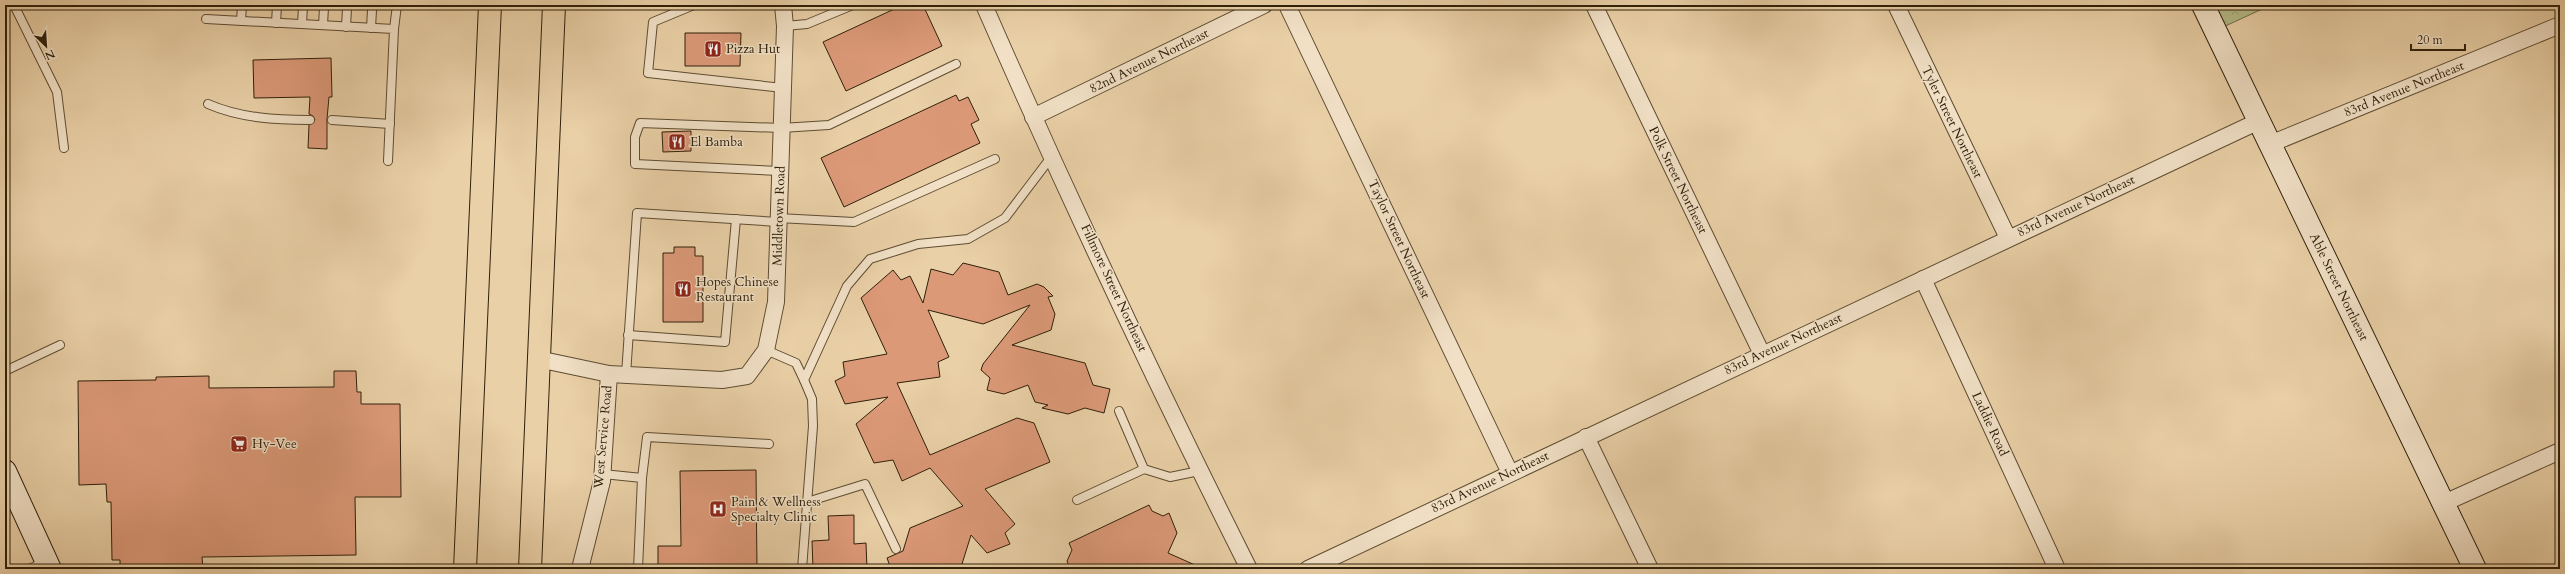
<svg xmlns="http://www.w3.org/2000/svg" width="2565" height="574" viewBox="0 0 2565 574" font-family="Cardo,serif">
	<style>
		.park { fill: url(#park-crowns); stroke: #726e49 }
		.building { fill: #dc9978; stroke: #2f200a }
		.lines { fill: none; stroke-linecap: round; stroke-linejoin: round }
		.lane-casing { stroke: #5e4c31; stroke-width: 10 }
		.street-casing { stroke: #5e4c31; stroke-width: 18 }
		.secondary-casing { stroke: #2f200a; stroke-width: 24 }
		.highway-casing { stroke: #2f200a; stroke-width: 24 }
		.lane { stroke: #f1e0c6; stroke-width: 8 }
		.street { stroke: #f1e0c6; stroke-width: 16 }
		.secondary { stroke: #f1e0c6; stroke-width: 22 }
		.highway { stroke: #ead0a7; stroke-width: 22 }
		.labels { text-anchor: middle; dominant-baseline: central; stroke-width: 3; stroke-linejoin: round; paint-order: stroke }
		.poi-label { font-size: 13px; fill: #2f200a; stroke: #f1e0c6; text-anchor: start }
		.street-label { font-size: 13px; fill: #2f200a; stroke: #f1e0c6 }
	</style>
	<defs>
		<pattern id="park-crowns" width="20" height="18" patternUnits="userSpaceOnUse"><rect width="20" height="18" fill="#b5bb88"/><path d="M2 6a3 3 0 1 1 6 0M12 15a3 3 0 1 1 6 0" fill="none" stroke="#9ca074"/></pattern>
	</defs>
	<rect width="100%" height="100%" fill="#ead0a7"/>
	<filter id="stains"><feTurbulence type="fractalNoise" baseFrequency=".005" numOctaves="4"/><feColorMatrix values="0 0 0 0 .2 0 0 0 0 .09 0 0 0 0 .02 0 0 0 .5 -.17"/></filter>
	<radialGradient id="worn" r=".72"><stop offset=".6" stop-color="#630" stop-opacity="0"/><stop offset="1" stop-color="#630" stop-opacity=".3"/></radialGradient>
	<path class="park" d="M2210,5H2271L2221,28Z"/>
	<g class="building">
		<path d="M903,5H923L942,46L846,91L823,42Z"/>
		<path d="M685,33H741L740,66H685Z"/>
		<path d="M331,58L332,97H329L327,119V149L308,148L309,125L315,120L313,116L309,114L310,97L254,98L253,60Z"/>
		<path d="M956,95L959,101L968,97L979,120L971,124L980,143L844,207L821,158Z"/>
		<path d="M691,131V151L663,152L662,132Z"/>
		<path d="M674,247H695V256H703V322H663V253H674Z"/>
		<path d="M963,263L999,272L1008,295L1037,284L1044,287L1053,296L1048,297L1055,314L1051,330L1012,345L1085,363L1093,385L1110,389L1104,413L1085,408L1068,414L1042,408L1048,405L1035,402L1028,385L1004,394L987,390L990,378L981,370L983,364L1030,305L983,324L928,310L949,357L938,362L940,377L897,383L930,455L1017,418L1034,423L1050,462L985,489L1015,524L1005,533L1010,544L987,553L971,535L962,564L951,569H891L887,558L903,551L910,528L963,506L930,468L902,481L893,460L874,463L856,424L888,397L845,404L835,381L845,376L843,362L887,354L861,298L893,270L901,280L910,276L923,303L931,269L953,275Z"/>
		<path d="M334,371H356L357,392H361V404H400L401,497H355L356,555L202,557L203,569H120V560H112L111,502H107L106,484L79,485L78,381L156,380V377L209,376V388L334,387Z"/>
		<path d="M756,470L757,569H658V546H681L680,471Z"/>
		<path d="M1149,505L1152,511L1163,516L1169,513L1177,533L1168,553L1204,569H1070L1067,561L1072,550L1069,543Z"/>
		<path d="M854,515V544L866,543L867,569H813L812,541L829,540L828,516Z"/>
	</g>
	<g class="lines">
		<g class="lane-casing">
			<g id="lane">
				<path d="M14,5L57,92L64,148"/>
				<path d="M694,5L653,22L648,73L783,88"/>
				<path d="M206,19L394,29L388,161"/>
				<path d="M241,21L242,5"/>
				<path d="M276,23L277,5"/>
				<path d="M302,24L303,6"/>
				<path d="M323,25L324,7"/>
				<path d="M785,26L807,24L853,5"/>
				<path d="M346,27L347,8"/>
				<path d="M371,28L372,10"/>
				<path d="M394,29L397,5"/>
				<path d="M208,104C240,118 276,120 310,120"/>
				<path d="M332,120L390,124"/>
				<path d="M780,171L635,164V137L640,123L781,128L829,125L956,64"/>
				<path d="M778,218L854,222L995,159"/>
				<path d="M628,335L725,342L736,219"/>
				<path d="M766,350L796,363L804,380"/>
				<path d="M5,371L60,345"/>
				<path d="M626,375L637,213L778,222"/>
				<path d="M1119,411L1144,469"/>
				<path d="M603,474L642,478L638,569"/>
				<path d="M642,478L647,437L769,444"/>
				<path d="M1077,500L1144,469L1170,477L1199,471"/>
				<path d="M807,502L865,484L896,549"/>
				<path d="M29,569L45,562"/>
				<path d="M802,569L813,426L812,399L804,380L847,286L870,259L918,244L968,239L1005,218L1052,156"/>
			</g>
		</g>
		<g class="street-casing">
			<g id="street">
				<path d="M984,5C1067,195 1156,384 1249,569"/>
				<path d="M1287,5L1510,473"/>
				<path d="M1594,5L1762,354"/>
				<path d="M1896,5L2008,238"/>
				<path d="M1033,117L1264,5"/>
				<path d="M2270,144L2560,25"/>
				<path d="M1923,279L2057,569"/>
				<path d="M538,359L609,374L722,380L747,376L766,350L776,302L785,26L783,5"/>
				<path d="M1586,437L1650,569"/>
				<path d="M2444,503L2560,451"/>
				<path d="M580,569L602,481L609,374"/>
				<path d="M1308,569L2259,121"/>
			</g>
		</g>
		<g class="secondary-casing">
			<g id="secondary">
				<path d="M2203,5L2475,569"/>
				<path d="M5,471L50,569"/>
			</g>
		</g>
		<g class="highway-casing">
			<g id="highway">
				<path d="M465,569L490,5"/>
				<path d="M530,569L554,5"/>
			</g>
		</g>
		<use href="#lane" class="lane"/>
		<use href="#street" class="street"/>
		<use href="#secondary" class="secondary"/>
		<use href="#highway" class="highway"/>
	</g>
	<defs>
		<g id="restaurant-square" transform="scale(0.9)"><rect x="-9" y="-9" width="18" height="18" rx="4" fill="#8f2418" stroke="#f1e0c6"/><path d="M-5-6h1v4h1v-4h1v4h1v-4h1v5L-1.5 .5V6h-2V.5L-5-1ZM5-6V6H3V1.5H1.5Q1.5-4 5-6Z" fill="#fff"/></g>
		<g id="supermarket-square" transform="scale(0.9)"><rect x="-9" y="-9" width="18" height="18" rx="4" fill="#8f2418" stroke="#f1e0c6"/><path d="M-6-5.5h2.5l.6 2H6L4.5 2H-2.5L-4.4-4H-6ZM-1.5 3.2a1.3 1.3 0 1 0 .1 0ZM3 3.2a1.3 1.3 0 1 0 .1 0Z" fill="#fff"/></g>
		<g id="hospital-square" transform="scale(0.9)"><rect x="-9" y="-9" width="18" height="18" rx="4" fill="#8f2418" stroke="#f1e0c6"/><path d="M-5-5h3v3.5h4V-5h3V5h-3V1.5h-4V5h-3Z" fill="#fff"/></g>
	</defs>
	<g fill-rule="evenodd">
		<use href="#restaurant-square" x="713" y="49"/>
		<use href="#restaurant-square" x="677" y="142"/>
		<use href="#restaurant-square" x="683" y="289"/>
		<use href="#supermarket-square" x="239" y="444"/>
		<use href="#hospital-square" x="718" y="509"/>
	</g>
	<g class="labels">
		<g class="poi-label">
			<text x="726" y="49">Pizza Hut</text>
			<text x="690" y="142">El Bamba</text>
			<text x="696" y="282">Hopes Chinese<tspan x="696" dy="15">Restaurant</tspan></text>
			<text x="252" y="444">Hy-Vee</text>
			<text x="731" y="502">Pain &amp; Wellness<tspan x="731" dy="15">Specialty Clinic</tspan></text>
		</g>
		<g class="street-label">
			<text transform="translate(1149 61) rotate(-26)">82nd Avenue Northeast</text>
			<text transform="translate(2404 89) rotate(-22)">83rd Avenue Northeast</text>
			<text transform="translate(1952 122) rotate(64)">Tyler Street Northeast</text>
			<text transform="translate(1678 180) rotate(64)">Polk Street Northeast</text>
			<text transform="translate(2076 206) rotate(-25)">83rd Avenue Northeast</text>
			<text transform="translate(779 216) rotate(-88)">Middletown Road</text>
			<text transform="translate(1399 239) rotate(65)">Taylor Street Northeast</text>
			<text transform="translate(2339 287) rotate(64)">Able Street Northeast</text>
			<text transform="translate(1114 288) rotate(65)">Fillmore Street Northeast</text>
			<text transform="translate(1783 344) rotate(-25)">83rd Avenue Northeast</text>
			<text transform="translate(1990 424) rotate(65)">Laddie Road</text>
			<text transform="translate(603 437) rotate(-85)">West Service Road</text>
			<text transform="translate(1490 482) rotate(-25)">83rd Avenue Northeast</text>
		</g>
	</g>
	<rect width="2565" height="574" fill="none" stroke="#ead0a7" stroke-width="20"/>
	<rect x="6" y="6" width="2553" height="562" fill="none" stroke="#2f200a" stroke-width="2"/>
	<rect x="10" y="10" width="2545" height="554" fill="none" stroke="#2f200a"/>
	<g transform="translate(46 46) rotate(155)" stroke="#f1e0c6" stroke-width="3" paint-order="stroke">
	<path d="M0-3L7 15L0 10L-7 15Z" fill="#2f200a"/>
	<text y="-6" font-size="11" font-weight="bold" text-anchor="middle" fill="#2f200a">N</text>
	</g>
	<path d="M2411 44v6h54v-6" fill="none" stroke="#2f200a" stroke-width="2"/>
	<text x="2417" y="44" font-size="12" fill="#2f200a" stroke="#f1e0c6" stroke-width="3" paint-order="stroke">20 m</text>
	<rect width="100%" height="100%" filter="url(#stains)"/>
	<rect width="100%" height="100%" fill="url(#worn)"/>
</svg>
